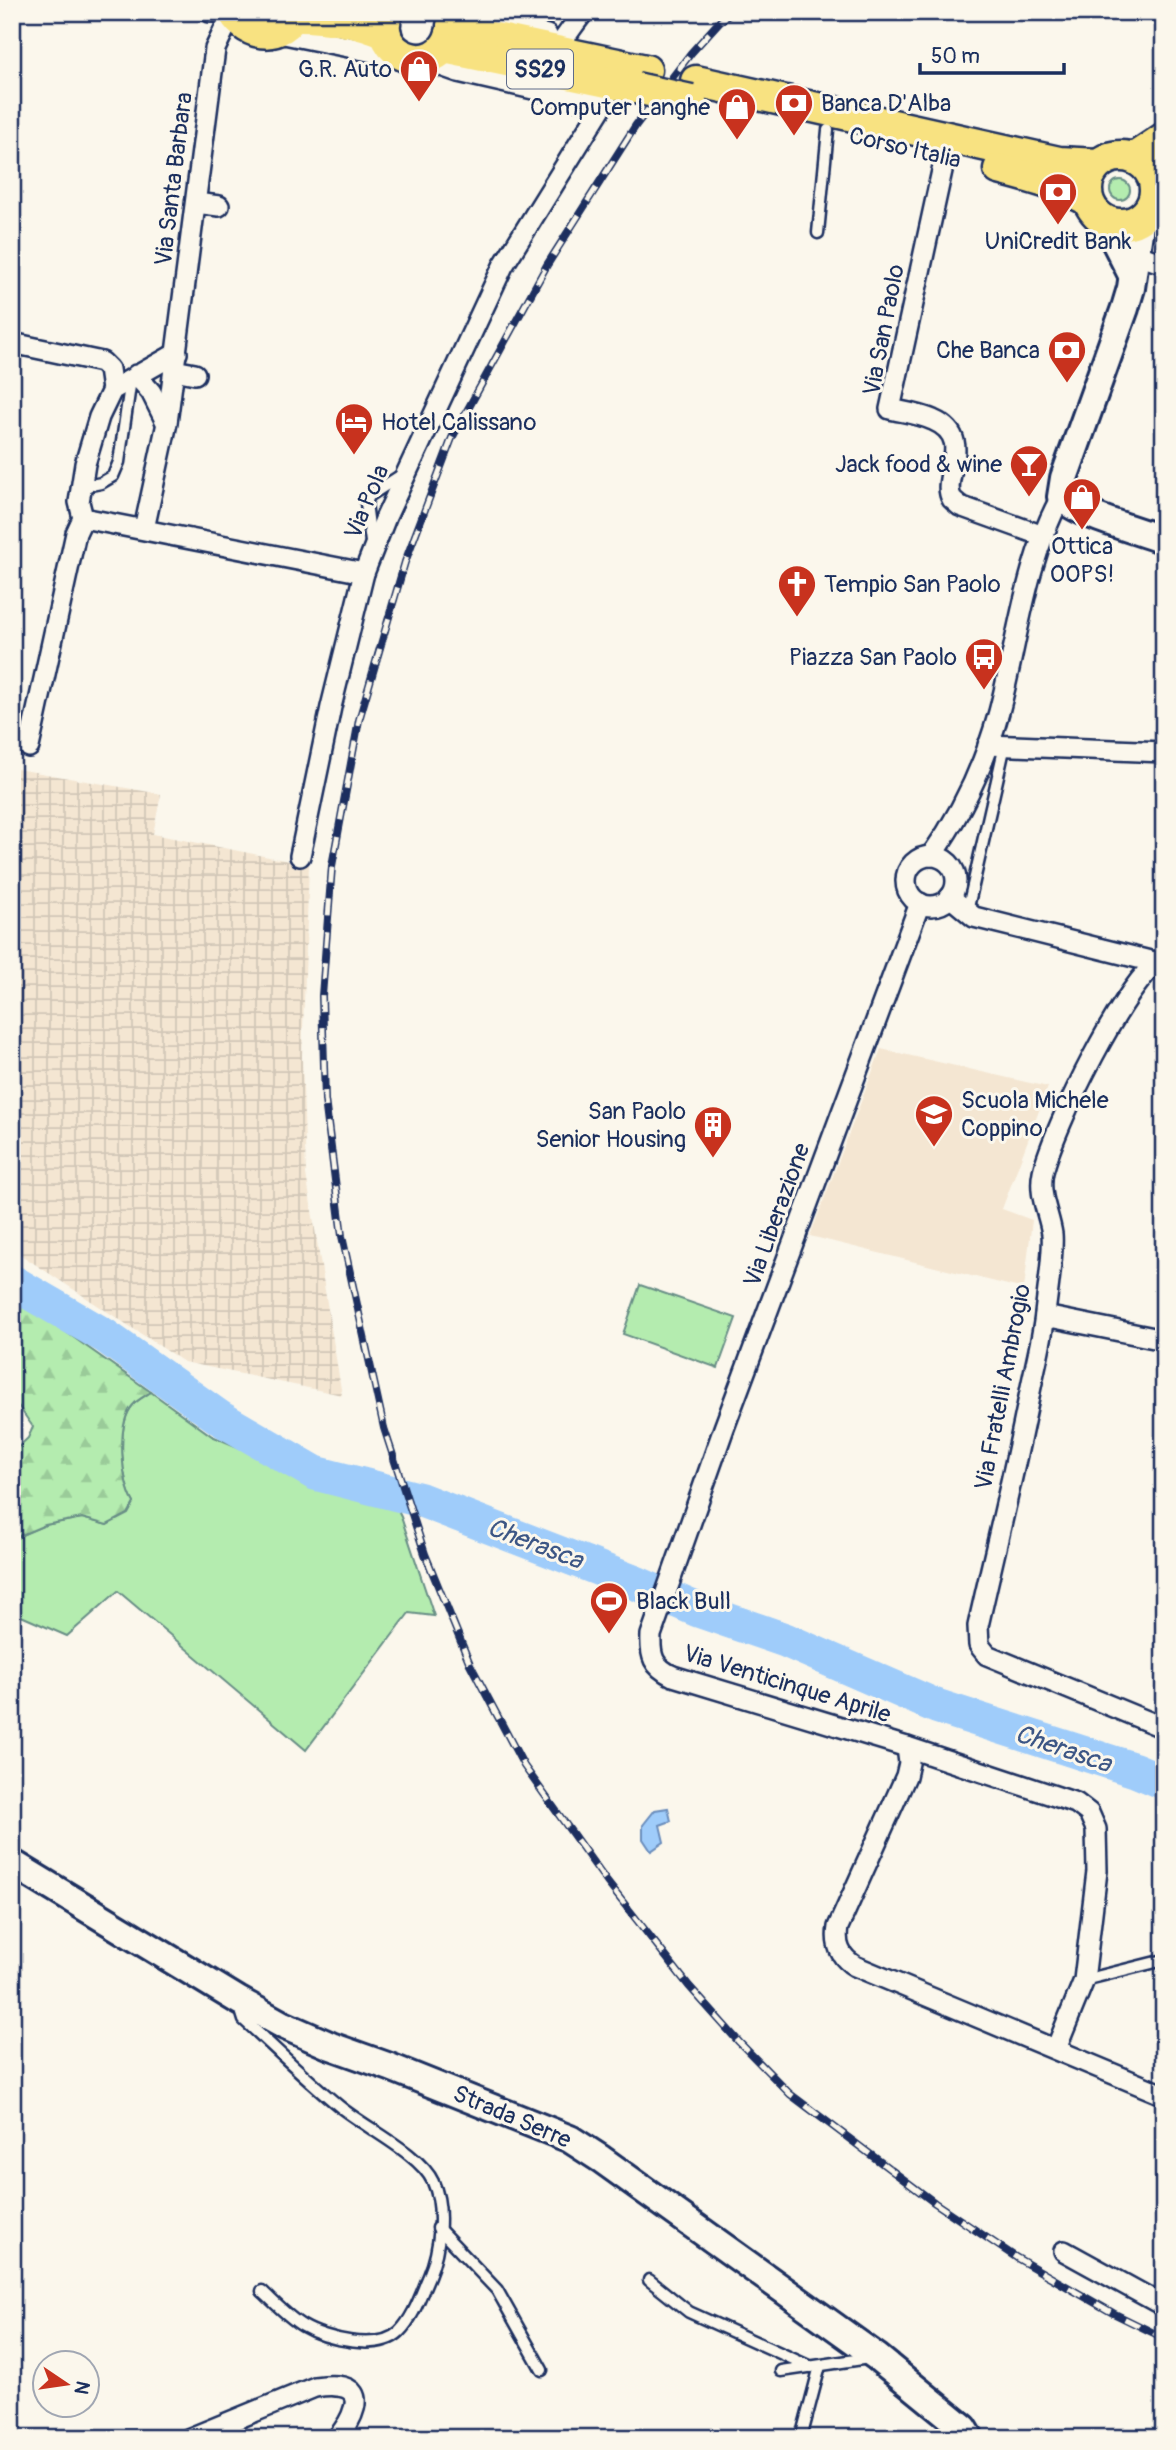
<svg xmlns="http://www.w3.org/2000/svg" width="1176" height="2450" viewBox="0 0 1176 2450" font-family="Pangolin,sans-serif">
	<style>
		.built { fill: #f4e6d2 }
		.industrial { fill: url(#industrial-grid) }
		.grass { fill: #b4ecaf; stroke: #688e86; stroke-width: 2 }
		.forest { fill: url(#forest-firs); stroke: #688e86; stroke-width: 2 }
		.water { fill: #9fccfa; stroke: #6a8dbc; stroke-width: 2 }
		.lines { fill: none; stroke-linecap: round; stroke-linejoin: round }
		.river { stroke: #9fccfa; stroke-width: 35 }
		.lane-casing { stroke: #1b2f5e; stroke-width: 15 }
		.street-casing { stroke: #1b2f5e; stroke-width: 24 }
		.secondary-casing { stroke: #1b2f5e; stroke-width: 32 }
		.primary-casing { stroke: #1b2f5e; stroke-width: 35 }
		.lane { stroke: #fbf7ec; stroke-width: 10 }
		.street { stroke: #fbf7ec; stroke-width: 19 }
		.secondary { stroke: #fbf7ec; stroke-width: 26 }
		.primary { stroke: #f8e281; stroke-width: 30 }
		.rail-casing { stroke: #1b2f5e; stroke-width: 8 }
		.rail { stroke: #fbf7ec; stroke-width: 5; stroke-dasharray: 16; stroke-linecap: butt }
		.primary-bridge-casing { stroke: #1b2f5e; stroke-width: 35; stroke-linecap: butt }
		.primary-bridge { stroke: #f8e281; stroke-width: 30 }
		.labels { text-anchor: middle; dominant-baseline: central; stroke-width: 6; stroke-linejoin: round; paint-order: stroke }
		.shield { fill: #fbf7ec; stroke: #5e6b89; stroke-width: 2 }
		.shield-label { font-size: 23px; font-weight: bold; fill: #1b2f5e }
		.poi-label { font-size: 24px; fill: #1b2f5e; stroke: #fbf7ec; text-anchor: end }
		.street-label { font-size: 24px; fill: #1b2f5e; stroke: #fbf7ec }
		.water-label { font-size: 26px; font-style: italic; fill: #3c5685; stroke: #fbf7ec }
	</style>
	<defs>
		<pattern id="industrial-grid" width="8" height="8" patternUnits="userSpaceOnUse" patternTransform="scale(1.75)"><rect width="8" height="8" fill="#f4e6d2"/><path d="M0 4h8M4 0v8" fill="none" stroke="#d1c6b7"/></pattern>
		<pattern id="forest-firs" width="22" height="20" patternUnits="userSpaceOnUse" patternTransform="scale(1.75)"><rect width="22" height="20" fill="#b4ecaf"/><path d="M5 1l3.5 6h-7zM16 11l3.5 6h-7z" fill="#9acb99"/></pattern>
	</defs>
	<rect width="100%" height="100%" fill="#fbf7ec"/>
	<filter id="ink" filterUnits="userSpaceOnUse"><feTurbulence type="fractalNoise" baseFrequency=".0143" numOctaves="2"/><feDisplacementMap in="SourceGraphic" scale="14" xChannelSelector="R" yChannelSelector="G"/><feConvolveMatrix kernelMatrix="1 2 1 2 8 2 1 2 1" color-interpolation-filters="sRGB"/></filter>
	<g filter="url(#ink)">
		<path class="built" d="M881,1049L1048,1087L1002,1209L1032,1220L1024,1289L810,1236Z"/>
		<path class="industrial" d="M17,769L161,794L153,834L309,865L302,1057L306,1174L342,1395L184,1362L12,1249V776H15Z"/>
		<g class="grass">
			<circle cx="1120" cy="190" r="10"/>
			<path d="M640,1285L736,1318L718,1368L623,1334Z"/>
			<path d="M151,1392L212,1436L259,1456L395,1505L401,1517L434,1616L409,1613L306,1750L118,1591L67,1636L12,1612V1539L45,1525L82,1518L107,1525L134,1503C121,1482 116,1424 133,1405C137,1400 145,1396 151,1392Z"/>
		</g>
		<path class="forest" d="M12,1294L151,1392C145,1396 137,1400 133,1405C116,1424 121,1482 134,1503L128,1514L107,1525L82,1518L45,1525L12,1539V1453L28,1438L33,1427L12,1397Z"/>
		<path class="water" d="M668,1808L671,1821L660,1825L664,1842L651,1851L643,1839V1825L655,1810Z"/>
		<g class="lines">
			<path class="river" d="M12,1282L105,1336L220,1418L315,1473L421,1500L636,1583L698,1610L785,1640L936,1706L1135,1770L1164,1782"/>
			<g class="lane-casing">
				<g id="lane">
					<path d="M818,233L828,130"/>
					<path d="M81,487L101,483L113,476L119,462L131,379"/>
					<path d="M371,542L366,503L369,496L403,474"/>
					<path d="M961,906L969,903L1005,745"/>
					<path d="M1084,1980L1164,1960"/>
					<path d="M240,2007L244,2020C276,2049 306,2079 339,2106C364,2127 421,2154 433,2182C445,2208 440,2250 429,2276C421,2294 414,2317 399,2332C378,2352 325,2339 303,2326C288,2317 275,2303 262,2291"/>
					<path d="M438,2228L497,2290L542,2370"/>
					<path d="M649,2280L689,2312L811,2367"/>
					<path d="M781,2371L869,2358"/>
					<path d="M801,2438L820,2366"/>
				</g>
			</g>
			<g class="street-casing">
				<g id="street">
					<path d="M210,12H218"/>
					<path d="M457,12L547,35"/>
					<path d="M274,32L403,58"/>
					<path d="M433,56L441,66L458,72L603,105"/>
					<path d="M546,56C562,47 571,26 584,12"/>
					<path d="M945,157L890,409C903,412 920,414 933,420C977,439 939,478 952,499C953,500 959,505 960,506L1043,536"/>
					<path d="M196,203L219,206"/>
					<path d="M1135,254L1164,264"/>
					<path d="M12,343L102,362L109,369L112,390"/>
					<path d="M174,370L195,374"/>
					<path d="M136,375L151,392L166,422"/>
					<path d="M83,518L364,573"/>
					<path d="M144,529L167,423L215,49L225,28L238,20"/>
					<path d="M988,745L1164,752"/>
					<path d="M29,747L76,533L83,518L79,502L85,464L99,417L112,390L177,353"/>
					<path d="M300,856L331,707L364,573L386,517L503,266L603,105L612,84"/>
					<path d="M931,856C961,814 985,763 999,712C1018,640 1025,562 1061,497"/>
					<circle cx="931" cy="881" r="25"/>
					<path d="M950,897L974,917L1154,962"/>
					<path d="M920,903L724,1428L651,1635C650,1656 653,1667 673,1676L907,1747L1076,1803L1089,1813L1096,1829L1097,1871L1084,1980L1056,2049"/>
					<path d="M1164,957C1126,978 1054,1127 1043,1172C1038,1195 1049,1213 1052,1234C1054,1253 1047,1294 1045,1314C1042,1342 1034,1370 1029,1397C1014,1474 995,1550 978,1626L979,1645L987,1655L1164,1728"/>
					<path d="M1045,1316L1164,1340"/>
					<path d="M907,1747L909,1763L906,1776L838,1927C835,1945 840,1957 855,1966L1164,2095"/>
					<path d="M1064,2251L1164,2306"/>
					<path d="M190,2438L315,2387C322,2386 330,2385 337,2386C371,2389 349,2424 337,2438"/>
				</g>
			</g>
			<g class="secondary-casing">
				<g id="secondary">
					<path d="M1141,218L1131,288L1125,308L1064,478L1061,497C1073,513 1142,532 1164,540"/>
					<path d="M1104,220L1131,273"/>
					<path d="M12,1863L238,2000L283,2025L331,2046L390,2067L570,2139L601,2159L877,2357L964,2428L970,2438"/>
				</g>
			</g>
			<g class="primary-casing">
				<g id="primary">
					<path d="M233,12C248,38 282,41 296,12"/>
					<path d="M388,12C369,56 438,81 451,33"/>
					<path d="M294,17C323,16 359,22 386,34"/>
					<path d="M452,26L481,35L646,70"/>
					<path d="M444,48L636,88"/>
					<path d="M696,81L1059,162L1098,164"/>
					<circle cx="1121" cy="190" r="34"/>
					<path d="M1134,158L1164,138"/>
					<path d="M999,169C1030,177 1059,185 1088,200"/>
				</g>
			</g>
			<use href="#lane" class="lane"/>
			<use href="#street" class="street"/>
			<use href="#secondary" class="secondary"/>
			<use href="#primary" class="primary"/>
			<g class="rail-casing">
				<path id="rail" d="M733,12L720,21L691,53L636,125L547,265L452,438L405,562L359,720L332,866L322,996L325,1100L342,1236L384,1428L425,1554L470,1664L524,1766L607,1882L689,1986L739,2042L790,2094L935,2203L1017,2258L1113,2313L1164,2338"/>
			</g>
			<use href="#rail" class="rail"/>
			<g class="primary-bridge-casing">
				<path id="primary-bridge" d="M636,88L691,100"/>
			</g>
			<use href="#primary-bridge" class="primary-bridge"/>
		</g>
	</g>
	<defs>
		<g id="shop-pin" transform="scale(2.0125)"><path d="M0 17L-7.5 6A9.5 9.5 0 1 1 7.5 6Z" fill="#c8321e" stroke="#fbf7ec"/><path d="M-5-2.5h2.3a2.7 3.5 0 0 1 5.4 0H5L5.5 6h-11ZM-1.5-2.5h3a1.5 2.3 0 0 0-3 0Z" fill="#fff"/></g>
		<g id="bank-pin" transform="scale(2.0125)"><path d="M0 17L-7.5 6A9.5 9.5 0 1 1 7.5 6Z" fill="#c8321e" stroke="#fbf7ec"/><path d="M-6-4H6V4H-6ZM0-2.3a2.3 2.3 0 1 0 0 4.6a2.3 2.3 0 1 0 0-4.6Z" fill="#fff"/></g>
		<g id="hotel-pin" transform="scale(2.0125)"><path d="M0 17L-7.5 6A9.5 9.5 0 1 1 7.5 6Z" fill="#c8321e" stroke="#fbf7ec"/><path d="M-6-4.5h1.5V1H6V5H4.5V3h-9V5H-6ZM-4 0a1.8 1.8 0 1 1 3.6 0ZM.5 0V-2.5h3Q6-2.5 6 0Z" fill="#fff"/></g>
		<g id="bar-pin" transform="scale(2.0125)"><path d="M0 17L-7.5 6A9.5 9.5 0 1 1 7.5 6Z" fill="#c8321e" stroke="#fbf7ec"/><path d="M-6-5H6L.8 .8V4.5H3.5V6h-7V4.5H-.8V.8Z" fill="#fff"/></g>
		<g id="church-pin" transform="scale(2.0125)"><path d="M0 17L-7.5 6A9.5 9.5 0 1 1 7.5 6Z" fill="#c8321e" stroke="#fbf7ec"/><path d="M-1.2-6h2.4v3.5h3.3v2.4h-3.3V6h-2.4V-.1h-3.3v-2.4h3.3Z" fill="#fff"/></g>
		<g id="bus-pin" transform="scale(2.0125)"><path d="M0 17L-7.5 6A9.5 9.5 0 1 1 7.5 6Z" fill="#c8321e" stroke="#fbf7ec"/><path d="M-5-6H5V4H4V6H2V4H-2V6H-4V4H-5ZM-3.5-4V0h7V-4ZM-3.5 1.2v1.5H-2V1.2ZM2 1.2v1.5H3.5V1.2Z" fill="#fff"/></g>
		<g id="school-pin" transform="scale(2.0125)"><path d="M0 17L-7.5 6A9.5 9.5 0 1 1 7.5 6Z" fill="#c8321e" stroke="#fbf7ec"/><path d="M0-5L7-2L0 1L-7-2ZM-4 1L0 2.5L4 1V4Q0 6-4 4Z" fill="#fff"/></g>
		<g id="building-pin" transform="scale(2.0125)"><path d="M0 17L-7.5 6A9.5 9.5 0 1 1 7.5 6Z" fill="#c8321e" stroke="#fbf7ec"/><path d="M-4-6H4V6H1V3H-1V6H-4ZM-2.5-4.3h1.7v1.8h-1.7ZM.8-4.3h1.7v1.8H.8ZM-2.5-1h1.7V.8h-1.7ZM.8-1h1.7V.8H.8Z" fill="#fff"/></g>
		<g id="stadium-pin" transform="scale(2.0125)"><path d="M0 17L-7.5 6A9.5 9.5 0 1 1 7.5 6Z" fill="#c8321e" stroke="#fbf7ec"/><path d="M0-5a6.5 5 0 1 0 0 10a6.5 5 0 1 0 0-10ZM-3.5-1.8h7v3.6h-7Z" fill="#fff"/></g>
	</defs>
	<g fill-rule="evenodd">
		<use href="#shop-pin" x="419" y="69"/>
		<use href="#bank-pin" x="794" y="103"/>
		<use href="#shop-pin" x="737" y="107"/>
		<use href="#bank-pin" x="1058" y="192"/>
		<use href="#bank-pin" x="1067" y="350"/>
		<use href="#hotel-pin" x="354" y="422"/>
		<use href="#bar-pin" x="1029" y="464"/>
		<use href="#shop-pin" x="1082" y="497"/>
		<use href="#church-pin" x="797" y="584"/>
		<use href="#bus-pin" x="984" y="657"/>
		<use href="#school-pin" x="934" y="1114"/>
		<use href="#building-pin" x="713" y="1125"/>
		<use href="#stadium-pin" x="609" y="1601"/>
	</g>
	<g class="labels">
		<rect class="shield" x="507" y="49.5" width="66" height="39" rx="5"/>
		<g class="shield-label">
			<text x="540" y="69">SS29</text>
		</g>
		<g class="poi-label">
			<text x="392" y="69">G.R. Auto</text>
			<text x="821" y="103" text-anchor="start">Banca D'Alba</text>
			<text x="710" y="107">Computer Langhe</text>
			<text x="1058" y="241" text-anchor="middle">UniCredit Bank</text>
			<text x="1040" y="350">Che Banca</text>
			<text x="381" y="422" text-anchor="start">Hotel Calissano</text>
			<text x="1002" y="464">Jack food &amp; wine</text>
			<text x="1082" y="546" text-anchor="middle">Ottica<tspan x="1082" dy="28">OOPS!</tspan></text>
			<text x="824" y="584" text-anchor="start">Tempio San Paolo</text>
			<text x="957" y="657">Piazza San Paolo</text>
			<text x="961" y="1100" text-anchor="start">Scuola Michele<tspan x="961" dy="28">Coppino</tspan></text>
			<text x="686" y="1111">San Paolo<tspan x="686" dy="28">Senior Housing</tspan></text>
			<text x="636" y="1601" text-anchor="start">Black Bull</text>
		</g>
		<g class="street-label">
			<text transform="translate(905 148) rotate(13)">Corso Italia</text>
			<text transform="translate(174 179) rotate(-83)">Via Santa Barbara</text>
			<text transform="translate(884 330) rotate(-79)">Via San Paolo</text>
			<text transform="translate(367 502) rotate(-67)">Via Pola</text>
			<text transform="translate(777 1215) rotate(-70)">Via Liberazione</text>
			<text transform="translate(1003 1387) rotate(-79)">Via Fratelli Ambrogio</text>
			<text transform="translate(787 1684) rotate(17)">Via Venticinque Aprile</text>
			<text transform="translate(512 2117) rotate(23)">Strada Serre</text>
		</g>
		<g class="water-label">
			<text transform="translate(535 1544) rotate(21)">Cherasca</text>
			<text transform="translate(1063 1749) rotate(19)">Cherasca</text>
		</g>
	</g>
	<rect width="1176" height="2450" fill="none" stroke="#fbf7ec" stroke-width="42"/>
	<rect x="21" y="21" width="1134" height="2408" fill="none" stroke="#1b2f5e" stroke-width="2.5" filter="url(#ink)"/>
	<g transform="translate(66 2384) rotate(103)"><circle r="33" fill="#fbf7ec" stroke="#a1a7b3" stroke-width="2"/>
	<path d="M0-5L12 26L0 18L-12 26Z" fill="#c8321e"/>
	<text y="-10" font-size="19" font-weight="bold" text-anchor="middle" fill="#1b2f5e">N</text>
	</g>
	<path d="M920 63v10h144v-10" fill="none" stroke="#1b2f5e" stroke-width="3.5"/>
	<text x="931" y="63" font-size="21" fill="#1b2f5e" stroke="#fbf7ec" stroke-width="5" paint-order="stroke">50 m</text>
</svg>
